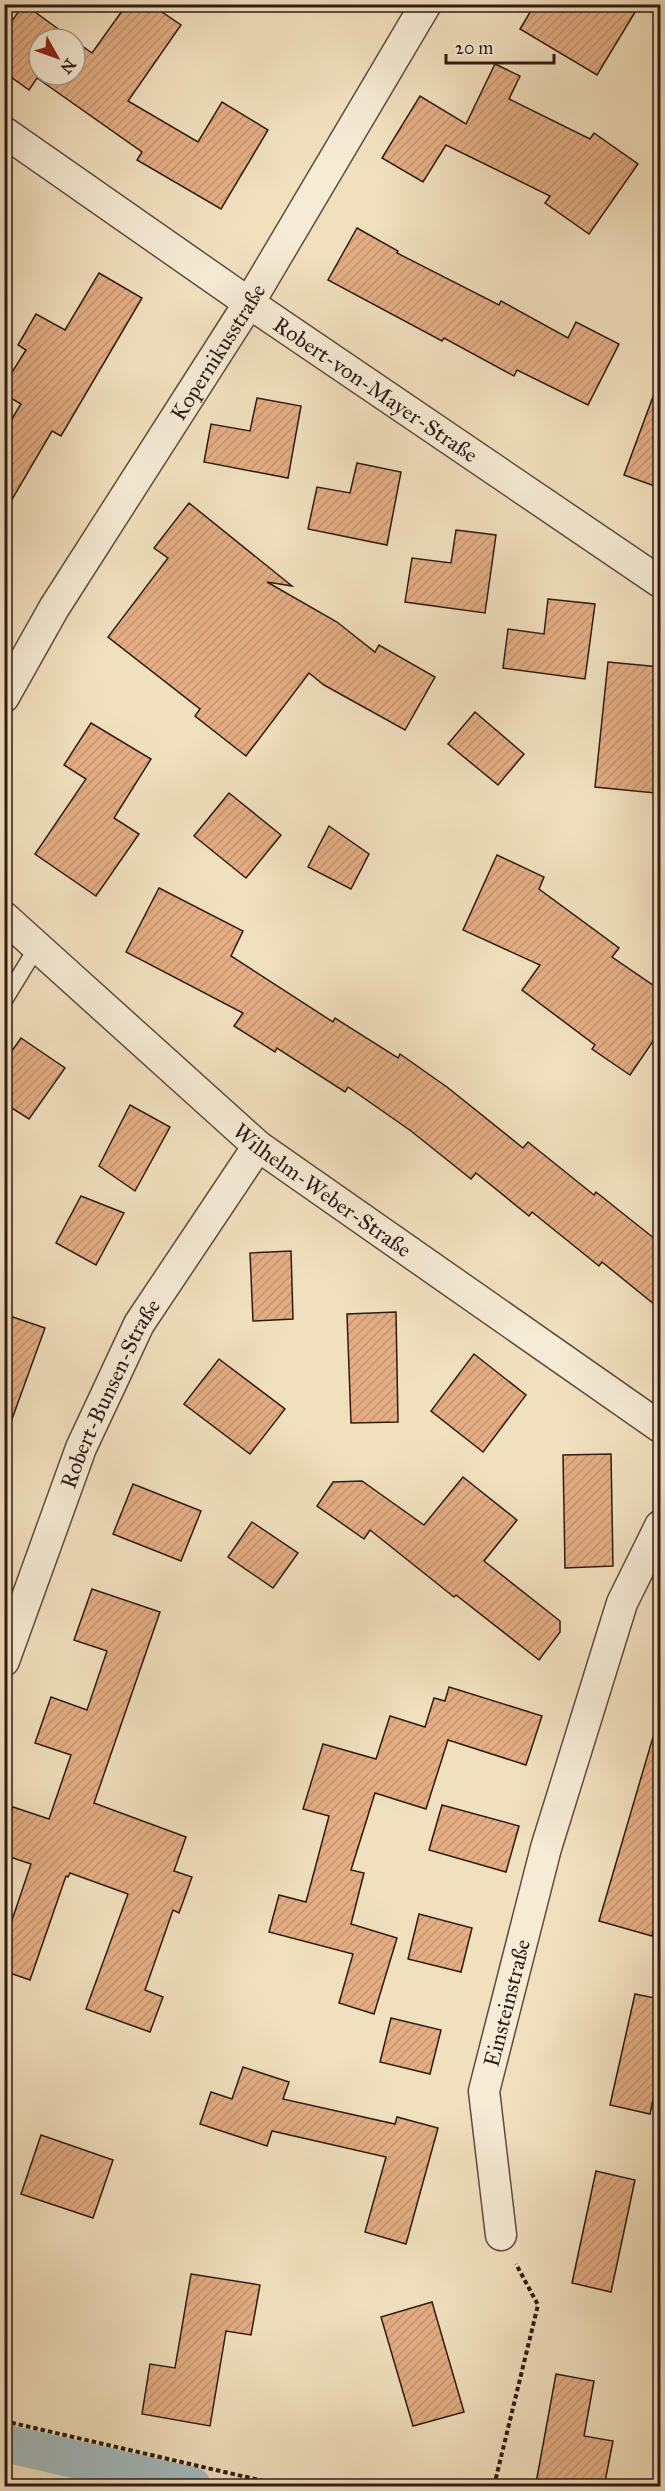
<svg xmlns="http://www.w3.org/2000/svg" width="665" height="2491" viewBox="0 0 665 2491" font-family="'IM FELL Great Primer',serif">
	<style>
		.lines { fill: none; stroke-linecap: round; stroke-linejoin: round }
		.canal { stroke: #a2babe; stroke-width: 38 }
		.building { fill: url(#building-hatch); stroke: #2e1b13; stroke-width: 1.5 }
		.service-casing { stroke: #5f4c3e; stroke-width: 18 }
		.minor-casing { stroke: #5f4c3e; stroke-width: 33 }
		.path { stroke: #2e1b13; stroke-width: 4; stroke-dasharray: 4.5 3; stroke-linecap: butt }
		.service { stroke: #f6ebd5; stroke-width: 15 }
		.minor { stroke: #f6ebd5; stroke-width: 30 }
		.labels { text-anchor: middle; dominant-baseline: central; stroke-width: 4.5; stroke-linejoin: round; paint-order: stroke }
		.street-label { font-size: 22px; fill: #2e1b13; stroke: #f6ebd5 }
	</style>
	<defs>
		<pattern id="building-hatch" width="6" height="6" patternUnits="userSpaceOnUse" patternTransform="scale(1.5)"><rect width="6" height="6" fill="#e4ad84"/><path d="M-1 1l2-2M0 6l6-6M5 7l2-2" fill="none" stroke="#c49471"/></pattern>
	</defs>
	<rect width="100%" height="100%" fill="#f1e0be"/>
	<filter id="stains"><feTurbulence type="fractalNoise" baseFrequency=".00333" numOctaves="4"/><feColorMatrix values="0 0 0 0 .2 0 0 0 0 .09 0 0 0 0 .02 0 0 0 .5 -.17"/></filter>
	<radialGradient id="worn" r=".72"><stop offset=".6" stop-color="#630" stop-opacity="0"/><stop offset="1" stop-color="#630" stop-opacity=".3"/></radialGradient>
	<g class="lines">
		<path class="canal" d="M4,2443L192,2486"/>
	</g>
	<g class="building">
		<path d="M24,4L72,39H39V75H75V41L92,53L127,4H150L181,25L128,101L198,142L222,102L268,130L221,209L137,160L142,152L37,78L29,90L4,72V32Z"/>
		<path d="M535,4H640L597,75L520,29Z"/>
		<path d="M495,64L520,76L509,99L590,139L594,133L638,164L589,234L545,203L550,196L446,145L423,182L382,158L420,96L466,124Z"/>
		<path d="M357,228L398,251L397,253L499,305L501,301L568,338L576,322L619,344L588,405L517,370L514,376L444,338L442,341L328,280Z"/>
		<path d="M99,273L142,298L61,436L52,431L4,513V432L21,404L4,394V385L26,350L18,345L36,314L65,330Z"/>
		<path d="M657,386L660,387V488L624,475Z"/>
		<path d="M257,398L301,406L288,478L204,462L211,424L250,431Z"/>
		<path d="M357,463L401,472L387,545L308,529L317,487L350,493Z"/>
		<path d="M189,503L292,586L267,582L337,622L375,652L379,645L435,677L405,730L324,685L309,673L246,756L195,716L200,709L108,637L168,558L154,548Z"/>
		<path d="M456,530L496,535L485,613L405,602L412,558L451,563Z"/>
		<path d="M548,599L595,604L585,679L503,668L508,629L544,634Z"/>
		<path d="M608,662L660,667V763H658L655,793L595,787Z"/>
		<path d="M475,712L524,754L498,785L448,744Z"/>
		<path d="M91,723L151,759L114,818L139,834L96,896L35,854L86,779L64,765Z"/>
		<path d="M229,793L281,835L246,878L194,836Z"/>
		<path d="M329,826L369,854L351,889L308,867Z"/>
		<path d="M497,855L544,877L539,889L619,948L612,957L660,990V1031L630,1075L592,1049L595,1045L522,990L540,965L463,930Z"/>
		<path d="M159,888L243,931L231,956L333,1022L335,1018L398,1058L400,1054L447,1087L523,1148L528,1142L594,1195L596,1192L660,1243V1309L602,1262L599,1266L532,1212L529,1216L476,1173L471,1179L411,1131L348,1087L345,1092L277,1048L275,1052L234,1026L243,1013L126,952Z"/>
		<path d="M21,1038L65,1068L29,1119L4,1103V1062Z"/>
		<path d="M130,1105L170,1127L135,1191L99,1166Z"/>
		<path d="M81,1196L124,1213L96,1265L56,1243Z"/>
		<path d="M291,1251L293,1319L253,1321L250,1253Z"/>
		<path d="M396,1312L398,1422L351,1423L347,1314Z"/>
		<path d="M4,1314L45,1328L8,1430L4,1429Z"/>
		<path d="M474,1354L526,1395L483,1452L431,1411Z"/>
		<path d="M219,1359L285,1409L250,1454L184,1404Z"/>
		<path d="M611,1454L613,1566L565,1568L563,1455Z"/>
		<path d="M463,1477L517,1520L484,1561L560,1621V1632L539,1660L456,1595L454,1597L370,1530L364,1539L317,1506L333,1482L362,1481L424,1525Z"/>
		<path d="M133,1484L201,1511L181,1561L113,1534Z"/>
		<path d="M252,1522L298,1553L273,1588L228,1557Z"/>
		<path d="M92,1589L160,1612L94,1803L186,1837L174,1871L192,1877L179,1913L173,1910L145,1990L163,1997L150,2032L86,2009L128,1894L70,1873L68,1877L66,1876L30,1980L4,1971V1920L11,1923L31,1864L4,1855V1831L13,1807L49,1819L71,1755L35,1743L51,1697L87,1710L107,1651L74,1640Z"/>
		<path d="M449,1687L542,1716L526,1765L448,1740L426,1809L375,1793L351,1870L364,1873L351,1924L397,1938L374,2014L339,2003L353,1954L269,1932L279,1895L306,1902L329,1816L303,1809L323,1744L376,1759L390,1716L425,1727L434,1698L445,1701Z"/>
		<path d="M653,1737L660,1738V1906L652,1936L599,1921Z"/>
		<path d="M442,1805L519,1826L506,1872L429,1850Z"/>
		<path d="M419,1914L472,1928L461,1972L408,1959Z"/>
		<path d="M635,1994L660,1999V2065L650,2114L610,2105Z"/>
		<path d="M391,2018L441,2030L430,2074L380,2062Z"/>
		<path d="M243,2067L289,2082L283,2099L395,2124L397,2117L438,2128L406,2244L365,2232L386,2157L272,2131L267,2146L200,2124L211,2092L232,2099Z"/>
		<path d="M41,2135L113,2160L93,2218L21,2194Z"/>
		<path d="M596,2171L635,2180L611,2292L572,2283Z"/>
		<path d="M191,2274L260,2285L251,2335L226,2331L210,2426L142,2414L150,2364L175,2368Z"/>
		<path d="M432,2302L464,2412L413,2426L381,2317Z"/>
		<path d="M556,2374L594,2381L584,2436L613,2441L604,2487H554L536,2483Z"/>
	</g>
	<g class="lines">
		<g class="service-casing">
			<path id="service" d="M4,1001L37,947"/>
		</g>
		<g class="minor-casing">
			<g id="minor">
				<path id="s1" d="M4,132L249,303L660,582"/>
				<path id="s2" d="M4,697L54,608L249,303L426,4"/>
				<path id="s3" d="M4,917L258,1146L660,1427"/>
				<path id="s4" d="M4,1661L81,1448L139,1324L258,1146"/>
				<path id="s5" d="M501,2235L484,2091L546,1848L622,1603L660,1526"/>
			</g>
		</g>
		<g class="path">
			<path d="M4,2421L285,2486"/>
			<path d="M494,2486L538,2305L516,2264"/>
		</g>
		<use href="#service" class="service"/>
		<use href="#minor" class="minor"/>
	</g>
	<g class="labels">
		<g class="street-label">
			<text stroke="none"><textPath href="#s2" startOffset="406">Kopernikusstraße</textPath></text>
			<text stroke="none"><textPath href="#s1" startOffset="452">Robert-von-Mayer-Straße</textPath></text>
			<text stroke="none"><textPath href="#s3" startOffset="420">Wilhelm-Weber-Straße</textPath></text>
			<text stroke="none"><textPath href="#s4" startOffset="288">Robert-Bunsen-Straße</textPath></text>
			<text stroke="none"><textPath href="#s5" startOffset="236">Einsteinstraße</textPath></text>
		</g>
	</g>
	<rect width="665" height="2491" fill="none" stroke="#f1e0be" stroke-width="24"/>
	<rect x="6" y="6" width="653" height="2479" fill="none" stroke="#2e1b13" stroke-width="3"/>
	<rect x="12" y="12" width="641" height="2467" fill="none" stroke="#2e1b13" stroke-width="1.5"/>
	<g transform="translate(57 57) rotate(130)"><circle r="28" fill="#f6ebd5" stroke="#a69887" stroke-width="1.5"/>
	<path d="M0-4.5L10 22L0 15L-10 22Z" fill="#8f2418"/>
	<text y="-9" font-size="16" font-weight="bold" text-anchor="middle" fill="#2e1b13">N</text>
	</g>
	<path d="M446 54v9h108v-9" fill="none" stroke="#2e1b13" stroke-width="3"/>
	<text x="455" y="54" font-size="18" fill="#2e1b13" stroke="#f6ebd5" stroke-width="4.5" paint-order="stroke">20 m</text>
	<rect width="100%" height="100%" filter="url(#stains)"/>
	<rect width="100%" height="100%" fill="url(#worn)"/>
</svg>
